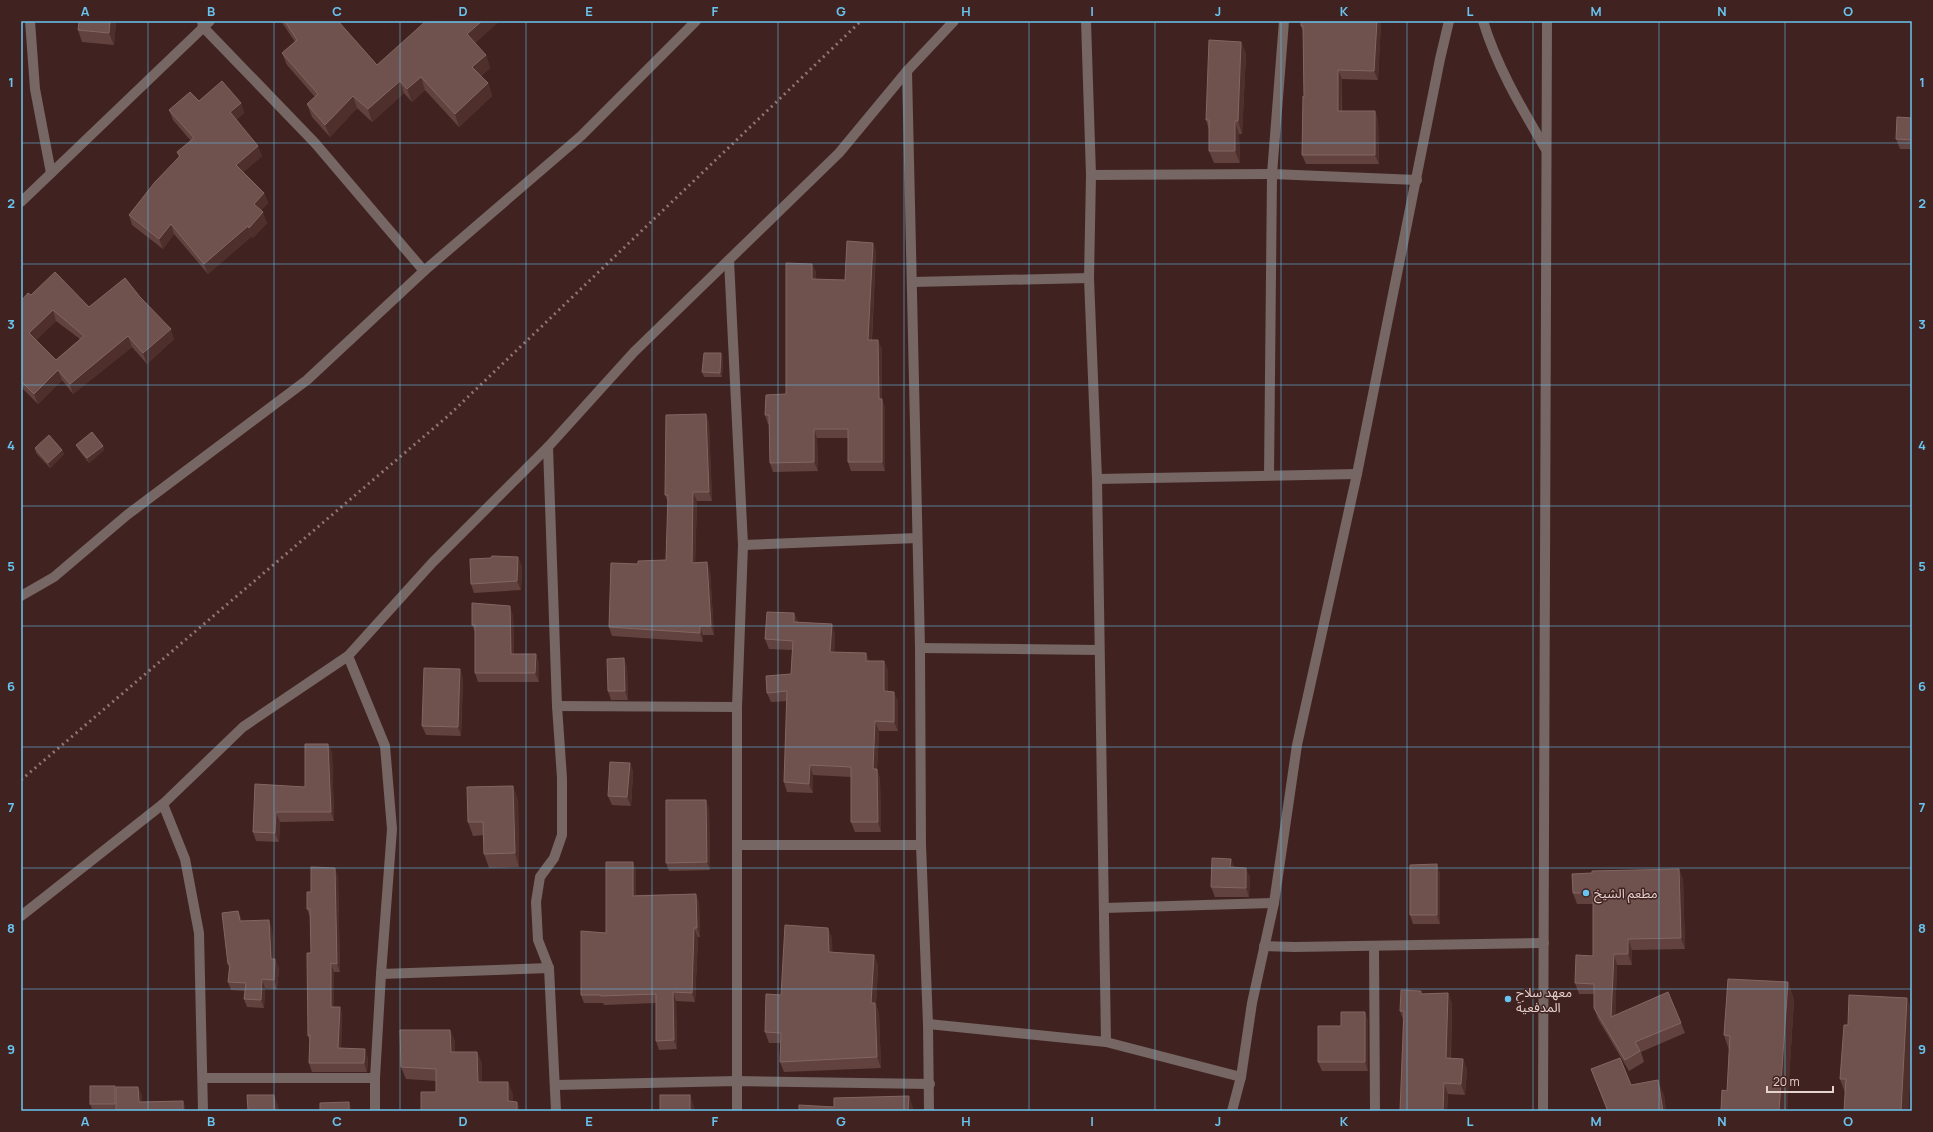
<svg xmlns="http://www.w3.org/2000/svg" width="1933" height="1132" viewBox="0 0 1933 1132" font-family="Manrope,'Noto Sans Arabic',sans-serif">
	<style>
		.lines { fill: none; stroke-linecap: round; stroke-linejoin: round }
		.minor { stroke: #766664; stroke-width: 10 }
		.rail { stroke: #8f7673; stroke-width: 3; stroke-dasharray: 2 4; stroke-linecap: butt }
		.wall { fill: #61423f; fill-rule: evenodd }
		.shaded-wall { fill: #4e2f2c }
		.building { fill: #6f514e; stroke: #826662; fill-rule: evenodd }
		.grid { fill: none; stroke: #68c4f0; stroke-width: 1; stroke-opacity: 0.55 }
		.poi-dot { fill: #68c4f0; stroke: #402320; stroke-width: 1.5 }
		.labels { text-anchor: middle; dominant-baseline: central; stroke-width: 3; stroke-linejoin: round; paint-order: stroke }
		.poi-label { font-size: 13px; fill: #e6d2cf; stroke: #402320; text-anchor: start }
		.neatline { fill: none; stroke: #68c4f0; stroke-width: 1.5 }
		.grid-label { font-size: 13px; text-anchor: middle; font-weight: bold; fill: #68c4f0 }
	</style>
	<rect width="100%" height="100%" fill="#402320"/>
	<g class="lines">
		<g class="minor">
			<path d="M30,21L35,89L51,173"/>
			<path d="M202,21L203,27L315,143L424,271"/>
			<path d="M1086,21L1091,175L1089,278L1097,479L1106,1042"/>
			<path d="M1483,21C1497,67 1521,107 1545,148"/>
			<path d="M907,71L920,648L921,845L928,1024L929,1111"/>
			<path d="M1091,175L1272,174L1417,180"/>
			<path d="M21,202L210,21"/>
			<path d="M729,260L743,545L737,707V1111"/>
			<path d="M913,282L1089,278"/>
			<path d="M548,447L557,706L562,778V835L554,858L540,877L536,902L538,940L549,968L556,1111"/>
			<path d="M1269,475L1272,174L1284,21"/>
			<path d="M1097,479L1357,474"/>
			<path d="M743,545L917,538"/>
			<path d="M21,596L54,577L127,515L307,380L424,271L581,136L696,21"/>
			<path d="M920,648L1099,650"/>
			<path d="M348,656L385,746L392,829L381,974L375,1078V1111"/>
			<path d="M557,706L737,707"/>
			<path d="M163,804L185,859L199,933L203,1111"/>
			<path d="M737,845H921"/>
			<path d="M1104,908L1274,903"/>
			<path d="M21,916L163,804L243,727L348,656L432,563L548,447L634,352L839,153L907,71L954,21"/>
			<path d="M1264,946L1294,947L1544,943"/>
			<path d="M1374,946L1375,1111"/>
			<path d="M381,974L549,968"/>
			<path d="M928,1024L1106,1042L1241,1077"/>
			<path d="M203,1078H375"/>
			<path d="M556,1085L737,1081L930,1084"/>
			<path d="M1232,1111L1241,1077L1252,1003L1274,903L1297,745L1357,474L1440,59L1449,21"/>
			<path d="M1543,1111L1547,21"/>
		</g>
		<path class="rail" d="M21,780L448,416L861,21"/>
	</g>
	<g class="wall">
		<path d="M79,21H116L114,45L82,42L78,30Z"/>
		<path d="M281,21H338L377,65L475,43L486,55L490,68L481,76L488,83L492,96L459,127L425,90L412,102L404,93L372,122L357,108L330,137L312,117L307,104L315,97L287,65L282,53L295,42Z"/>
		<path d="M1301,21H1381L1378,80L1342,79V111H1375L1378,120L1379,164H1306L1302,155L1304,97L1303,31L1301,26Z"/>
		<path d="M1241,42L1246,54L1242,134H1239L1240,163H1214L1209,151V130L1206,120Z"/>
		<path d="M241,103L244,113L236,120L262,156L243,172L264,193L268,203L261,210L267,223L253,238L252,236L208,274L174,234L163,249L132,225L129,215L179,157L177,152L191,141L173,120L169,110Z"/>
		<path d="M1912,118V149H1900L1896,139Z"/>
		<path d="M876,251L872,340L882,349V400L885,408V471H851L848,462V438H817L818,471L773,472L770,463L769,424H768L765,415L786,394L812,264L816,272V279L845,280Z"/>
		<path d="M31,295L89,307L174,339L147,364L132,347L73,394L62,380L38,404L21,387V301ZM56,321L80,339L56,360L36,340Z"/>
		<path d="M723,358L722,377H704L702,372Z"/>
		<path d="M706,414L709,423L712,501H697L695,562L710,571L714,635H703V642L612,636L609,627L638,564L666,560L668,502L665,495Z"/>
		<path d="M76,445L103,446L104,450L89,463L78,449Z"/>
		<path d="M35,448L62,450L64,454L50,468L36,453Z"/>
		<path d="M522,566L521,590L474,593L471,584Z"/>
		<path d="M794,613L798,622L835,633L834,652L866,653L869,661H884L888,671V691L898,701V731H879L877,769L880,779L881,832H855L851,822V777L813,775V793L787,792L784,782L787,701L771,702L767,693L791,674L792,650L769,649L765,639Z"/>
		<path d="M513,615L514,654L539,663V682H478L475,673V632L472,625Z"/>
		<path d="M624,658L627,668L628,700H611L608,691Z"/>
		<path d="M463,678L461,736L426,735L422,726Z"/>
		<path d="M328,744L332,753L334,821L280,822L279,842L256,841L253,832L305,787Z"/>
		<path d="M630,763L633,772L631,806L612,805L608,796Z"/>
		<path d="M518,799L519,867L489,868L484,854V835L473,836L468,822Z"/>
		<path d="M709,808L710,870L669,871L666,863Z"/>
		<path d="M1231,859L1234,868L1250,877L1249,897H1215L1211,887Z"/>
		<path d="M633,862L636,871V895L696,894L699,903L700,937H698L695,1002L676,1001L677,1049L659,1050L656,1041V1003L604,1005L603,1003H584L581,995L606,933Z"/>
		<path d="M1437,864L1440,874V924H1413L1410,915Z"/>
		<path d="M1679,869L1683,880L1685,949L1632,950V965H1617L1615,1015L1681,1023L1685,1033L1641,1052L1644,1062L1629,1071L1598,1019L1594,1008V994H1579L1575,983L1593,956V904H1577L1573,893L1592,873Z"/>
		<path d="M338,876L340,972H334V1007H340L342,1016L341,1048L368,1058L367,1072H312L309,1063L310,1041L308,1036L311,953L310,917L307,909L311,892Z"/>
		<path d="M238,911L242,921L272,928L273,959L279,968L277,989L265,988L264,1008L247,1007L244,999L245,991L231,990L228,982L229,968L228,964Z"/>
		<path d="M828,928L832,939V952L874,955L878,966L876,1004L879,1014L881,1068L784,1072L780,1062L781,1043H769L765,1032L781,995Z"/>
		<path d="M1788,982L1794,1000L1787,1111H1721V1110L1727,1091L1729,1050L1724,1035Z"/>
		<path d="M1448,993L1452,1004L1451,1058L1463,1059L1467,1070L1465,1095L1448,1094L1447,1111H1400L1403,1019L1400,1011L1422,994Z"/>
		<path d="M1912,1011V1047L1908,1111H1844L1845,1093L1840,1079L1848,1025Z"/>
		<path d="M1365,1012L1368,1021V1071H1322L1318,1062L1341,1026Z"/>
		<path d="M450,1030L455,1042V1052H477L482,1064V1082L513,1094V1102H517L520,1111H421L436,1092V1081L406,1079L401,1067Z"/>
		<path d="M1591,1069L1631,1085L1664,1095L1666,1111H1607Z"/>
		<path d="M115,1086L116,1090L138,1087L142,1096V1102L183,1101L186,1111L116,1109H92L90,1104Z"/>
	</g>
	<g class="shaded-wall">
		<path d="M110,21H116L114,45L109,33Z"/>
		<path d="M482,21H500L472,46L467,34Z"/>
		<path d="M1377,21H1381L1378,80L1374,71Z"/>
		<path d="M1241,42L1246,54L1242,134L1238,121Z"/>
		<path d="M486,55L490,68L477,79L472,67Z"/>
		<path d="M1338,70L1342,79L1341,120L1338,111Z"/>
		<path d="M421,77L425,90L412,102L407,89Z"/>
		<path d="M400,81L404,93L372,122L368,109Z"/>
		<path d="M488,83L492,96L459,127L455,114Z"/>
		<path d="M353,96L357,108L330,137L325,125Z"/>
		<path d="M241,103L244,113L234,122L230,112Z"/>
		<path d="M1375,111L1378,120L1379,164L1375,155Z"/>
		<path d="M1235,121L1239,134L1240,163L1235,151Z"/>
		<path d="M258,146L262,156L240,175L236,165Z"/>
		<path d="M264,193L268,203L257,214L254,204Z"/>
		<path d="M263,212L267,223L253,238L249,228Z"/>
		<path d="M171,224L174,234L163,249L159,239Z"/>
		<path d="M248,226L252,236L208,274L204,264Z"/>
		<path d="M873,243L876,251L871,349L868,340Z"/>
		<path d="M812,264L816,272V288L812,279Z"/>
		<path d="M53,310L56,321L33,343L29,333Z"/>
		<path d="M171,329L174,339L147,364L143,353Z"/>
		<path d="M128,336L132,347L73,394L70,384Z"/>
		<path d="M878,340L882,349V400L885,408V471L882,462L879,399Z"/>
		<path d="M721,353L723,358L722,377L720,373Z"/>
		<path d="M58,370L62,380L38,404L34,394Z"/>
		<path d="M706,414L709,423L712,501L709,492Z"/>
		<path d="M814,429L817,438L818,471L814,462Z"/>
		<path d="M103,446L104,450L89,463L87,458Z"/>
		<path d="M62,450L64,454L50,468L48,463Z"/>
		<path d="M693,492L697,501L695,572L692,563Z"/>
		<path d="M518,557L522,566L521,590L517,581Z"/>
		<path d="M707,562L710,571L714,635L711,626Z"/>
		<path d="M510,606L513,615L514,663L511,654Z"/>
		<path d="M794,613L798,623L794,622Z"/>
		<path d="M832,624L835,633L834,662L830,652Z"/>
		<path d="M700,626L703,635V642L700,633Z"/>
		<path d="M866,653L869,662L866,661Z"/>
		<path d="M536,654L539,663V682L535,673Z"/>
		<path d="M624,658L627,668L628,700L625,691Z"/>
		<path d="M884,661L888,671V701L884,691Z"/>
		<path d="M460,669L463,678L461,736L458,727Z"/>
		<path d="M894,692L898,701V731L894,722Z"/>
		<path d="M875,721L879,731L877,769L880,779L881,832L878,822L873,769Z"/>
		<path d="M328,744L332,753L334,821L331,812Z"/>
		<path d="M630,763L633,772L631,806L627,797Z"/>
		<path d="M810,765L813,775V793L809,784Z"/>
		<path d="M513,786L518,799L519,867L515,853Z"/>
		<path d="M706,800L709,808L710,870L707,862Z"/>
		<path d="M276,812L280,822L279,842L275,833Z"/>
		<path d="M1231,859L1234,868L1230,867Z"/>
		<path d="M633,862L636,871V904L633,896Z"/>
		<path d="M1437,864L1440,874V924L1437,915Z"/>
		<path d="M335,868L338,876L340,972L337,964Z"/>
		<path d="M1246,868L1250,877L1249,897L1246,888Z"/>
		<path d="M1679,869L1683,880L1685,949L1681,938Z"/>
		<path d="M696,894L699,903L700,937L697,928Z"/>
		<path d="M238,911L242,920L243,929L240,921Z"/>
		<path d="M269,920L272,928L274,967L271,959Z"/>
		<path d="M694,928L698,937L695,1002L692,993Z"/>
		<path d="M828,928L832,939L833,963L829,952Z"/>
		<path d="M1628,939L1632,950V965L1628,954Z"/>
		<path d="M1614,954L1617,965L1615,1027L1611,1017Z"/>
		<path d="M874,955L878,966L876,1004L879,1014L881,1068L877,1057L871,1003Z"/>
		<path d="M275,959L279,968L277,989L274,980Z"/>
		<path d="M331,963L334,972V1015L331,1007Z"/>
		<path d="M262,979L265,988L264,1008L261,1000Z"/>
		<path d="M1788,982L1794,1000L1787,1111H1779Z"/>
		<path d="M673,992L676,1001L677,1049L674,1040Z"/>
		<path d="M1448,993L1452,1004L1450,1068L1446,1058Z"/>
		<path d="M1907,998L1912,1011V1047L1908,1111H1901Z"/>
		<path d="M340,1007L342,1016L341,1056L338,1048Z"/>
		<path d="M1365,1012L1368,1021V1071L1365,1062Z"/>
		<path d="M450,1030L455,1042V1064L451,1052Z"/>
		<path d="M365,1049L368,1058L367,1072L364,1063Z"/>
		<path d="M477,1052L482,1064V1094L478,1082Z"/>
		<path d="M1463,1059L1467,1070L1465,1095L1461,1084Z"/>
		<path d="M1658,1080L1664,1095L1666,1111H1663Z"/>
		<path d="M508,1082L513,1094V1111L508,1101Z"/>
		<path d="M1444,1083L1448,1094L1447,1111H1443Z"/>
		<path d="M115,1086L116,1090L117,1109L115,1104Z"/>
		<path d="M138,1087L142,1096V1111L139,1102Z"/>
		<path d="M274,1095L279,1108V1111H275Z"/>
		<path d="M690,1095L695,1109V1111H690Z"/>
		<path d="M909,1096L913,1107V1111H908Z"/>
		<path d="M183,1101L186,1111H183Z"/>
		<path d="M349,1102L351,1107L350,1111H349Z"/>
		<path d="M517,1102L520,1111H517Z"/>
	</g>
	<g class="building">
		<path d="M79,21H110L109,33L78,30Z"/>
		<path d="M285,21H338L377,65L426,21H482L467,34L486,55L472,67L488,83L455,114L421,77L407,89L400,81L368,109L353,96L325,125L307,104L318,94L282,53L297,40Z"/>
		<path d="M1301,21H1377L1374,71L1338,70V111H1375V155H1302L1303,96L1304,97L1303,26H1301Z"/>
		<path d="M1209,40L1241,42L1238,121H1235V151H1209V120H1206Z"/>
		<path d="M222,81L241,103L230,112L258,146L236,165L264,193L254,204L263,212L249,228L248,226L204,264L171,224L159,239L129,215L155,182L180,156L177,152L194,138L169,110L190,92L199,101Z"/>
		<path d="M1897,117L1912,118V140L1896,139Z"/>
		<path d="M847,241L873,243L868,340H878L879,399H882V462H848V429H814V462L770,463L769,415H765L766,395L786,394V263L812,264V279L845,280Z"/>
		<path d="M55,272L89,307L125,278L140,297L171,329L143,353L128,336L70,384L58,370L34,394L21,381V301L28,293L31,295ZM53,310L84,336L56,360L29,333Z"/>
		<path d="M704,353H721L720,373L702,372Z"/>
		<path d="M706,414L709,492H693L692,563L707,562L711,626H700V633L609,627L611,563L638,564V561L666,560L668,495H665L666,415Z"/>
		<path d="M92,432L103,446L87,458L76,445Z"/>
		<path d="M49,435L62,450L48,463L35,448Z"/>
		<path d="M492,556L518,557L517,581L471,584L470,559L491,558Z"/>
		<path d="M472,603L510,606L511,654H536L535,673H475V625H472Z"/>
		<path d="M767,612L794,613V622L832,624L830,652L866,653V661H884V691L894,692V722L875,721L873,769H877L878,822H851V767L810,765L809,784L784,782L787,691L767,693L766,676L791,674L793,641L765,639Z"/>
		<path d="M624,658L625,691H608L607,659Z"/>
		<path d="M424,668L460,669L458,727L422,726Z"/>
		<path d="M305,744H328L331,812H276L275,833L253,832L255,784L305,787Z"/>
		<path d="M610,762L630,763L627,797L608,796Z"/>
		<path d="M513,786L515,853L484,854L483,822H468L467,787Z"/>
		<path d="M666,800H706L707,862L666,863Z"/>
		<path d="M1212,858L1231,859L1230,867L1246,868V888L1211,887Z"/>
		<path d="M606,862H633V896L696,894L697,928H694L692,993L673,992L674,1040L656,1041V994L601,996V995H581V931L606,933Z"/>
		<path d="M1437,864V915H1410V865Z"/>
		<path d="M311,867L335,868L337,964L331,963V1007H340L338,1048L365,1049L364,1063H309L310,1035L308,1036L307,953H311L310,909H307V892H311Z"/>
		<path d="M1679,869L1681,938L1628,939V954H1614L1611,1017L1668,992L1681,1023L1635,1042L1640,1051L1625,1060L1594,1008V984L1575,983L1576,955L1593,956V893H1573L1572,874L1592,873V871Z"/>
		<path d="M238,911L240,921L269,920L271,959H275L274,980L262,979L261,1000L244,999L246,983L228,982L230,964H228L222,913Z"/>
		<path d="M785,925L828,928L829,952L874,955L871,1003H875L877,1057L780,1062L781,1033L765,1032L766,994L781,995Z"/>
		<path d="M1728,979L1788,982L1779,1111H1735L1721,1110L1722,1090L1727,1091L1730,1036L1724,1035Z"/>
		<path d="M1401,990L1421,991V994L1448,993L1446,1058L1463,1059L1461,1084L1444,1083L1443,1111H1400L1404,1011H1400Z"/>
		<path d="M1849,995L1907,998L1901,1111H1844L1846,1079H1840L1844,1025H1848Z"/>
		<path d="M1341,1012H1365V1062H1318V1026H1341Z"/>
		<path d="M400,1030H450L451,1052H477L478,1082H508V1101L517,1102V1111H421V1092H436V1069L401,1067Z"/>
		<path d="M1620,1058L1631,1085L1658,1080L1663,1111H1608L1591,1069Z"/>
		<rect x="90" y="1086" width="25" height="18"/>
		<path d="M116,1087H138L139,1102L183,1101V1111H116Z"/>
		<path d="M247,1095H274L275,1111H248Z"/>
		<rect x="660" y="1095" width="30" height="16"/>
		<path d="M909,1096L908,1111H799V1105L834,1107V1098Z"/>
		<path d="M349,1102V1111H320V1103Z"/>
	</g>
	<path class="grid" d="M148,21V1111M274,21V1111M400,21V1111M526,21V1111M652,21V1111M778,21V1111M904,21V1111M1029,21V1111M1155,21V1111M1281,21V1111M1407,21V1111M1533,21V1111M1659,21V1111M1785,21V1111M21,143H1912M21,264H1912M21,385H1912M21,506H1912M21,626H1912M21,747H1912M21,868H1912M21,989H1912"/>
	<g class="poi-dot">
		<circle cx="1586" cy="893" r="4"/>
		<circle cx="1508" cy="999" r="4"/>
	</g>
	<g class="labels">
		<g class="poi-label">
			<text x="1594" y="893">مطعم الشيخ</text>
			<text x="1516" y="992">معهد سلاح<tspan x="1516" dy="15">المدفعية</tspan></text>
		</g>
	</g>
	<rect width="1933" height="1132" fill="none" stroke="#402320" stroke-width="44"/>
	<path d="M1767 1086v6h66v-6" fill="none" stroke="#e6d2cf" stroke-width="2"/>
	<text x="1773" y="1086" font-size="12" fill="#e6d2cf" stroke="#402320" stroke-width="3" paint-order="stroke">20 m</text>
	<rect x="22" y="22" width="1889" height="1088" class="neatline"/>
	<g class="grid-label">
		<text x="85" y="16">A</text>
		<text x="211" y="16">B</text>
		<text x="337" y="16">C</text>
		<text x="463" y="16">D</text>
		<text x="589" y="16">E</text>
		<text x="715" y="16">F</text>
		<text x="841" y="16">G</text>
		<text x="966" y="16">H</text>
		<text x="1092" y="16">I</text>
		<text x="1218" y="16">J</text>
		<text x="1344" y="16">K</text>
		<text x="1470" y="16">L</text>
		<text x="1596" y="16">M</text>
		<text x="1722" y="16">N</text>
		<text x="1848" y="16">O</text>
		<text x="11" y="87">1</text>
		<text x="1922" y="87">1</text>
		<text x="11" y="208">2</text>
		<text x="1922" y="208">2</text>
		<text x="11" y="329">3</text>
		<text x="1922" y="329">3</text>
		<text x="11" y="450">4</text>
		<text x="1922" y="450">4</text>
		<text x="11" y="571">5</text>
		<text x="1922" y="571">5</text>
		<text x="11" y="691">6</text>
		<text x="1922" y="691">6</text>
		<text x="11" y="812">7</text>
		<text x="1922" y="812">7</text>
		<text x="11" y="933">8</text>
		<text x="1922" y="933">8</text>
		<text x="11" y="1054">9</text>
		<text x="1922" y="1054">9</text>
		<text x="85" y="1126">A</text>
		<text x="211" y="1126">B</text>
		<text x="337" y="1126">C</text>
		<text x="463" y="1126">D</text>
		<text x="589" y="1126">E</text>
		<text x="715" y="1126">F</text>
		<text x="841" y="1126">G</text>
		<text x="966" y="1126">H</text>
		<text x="1092" y="1126">I</text>
		<text x="1218" y="1126">J</text>
		<text x="1344" y="1126">K</text>
		<text x="1470" y="1126">L</text>
		<text x="1596" y="1126">M</text>
		<text x="1722" y="1126">N</text>
		<text x="1848" y="1126">O</text>
	</g>
</svg>
